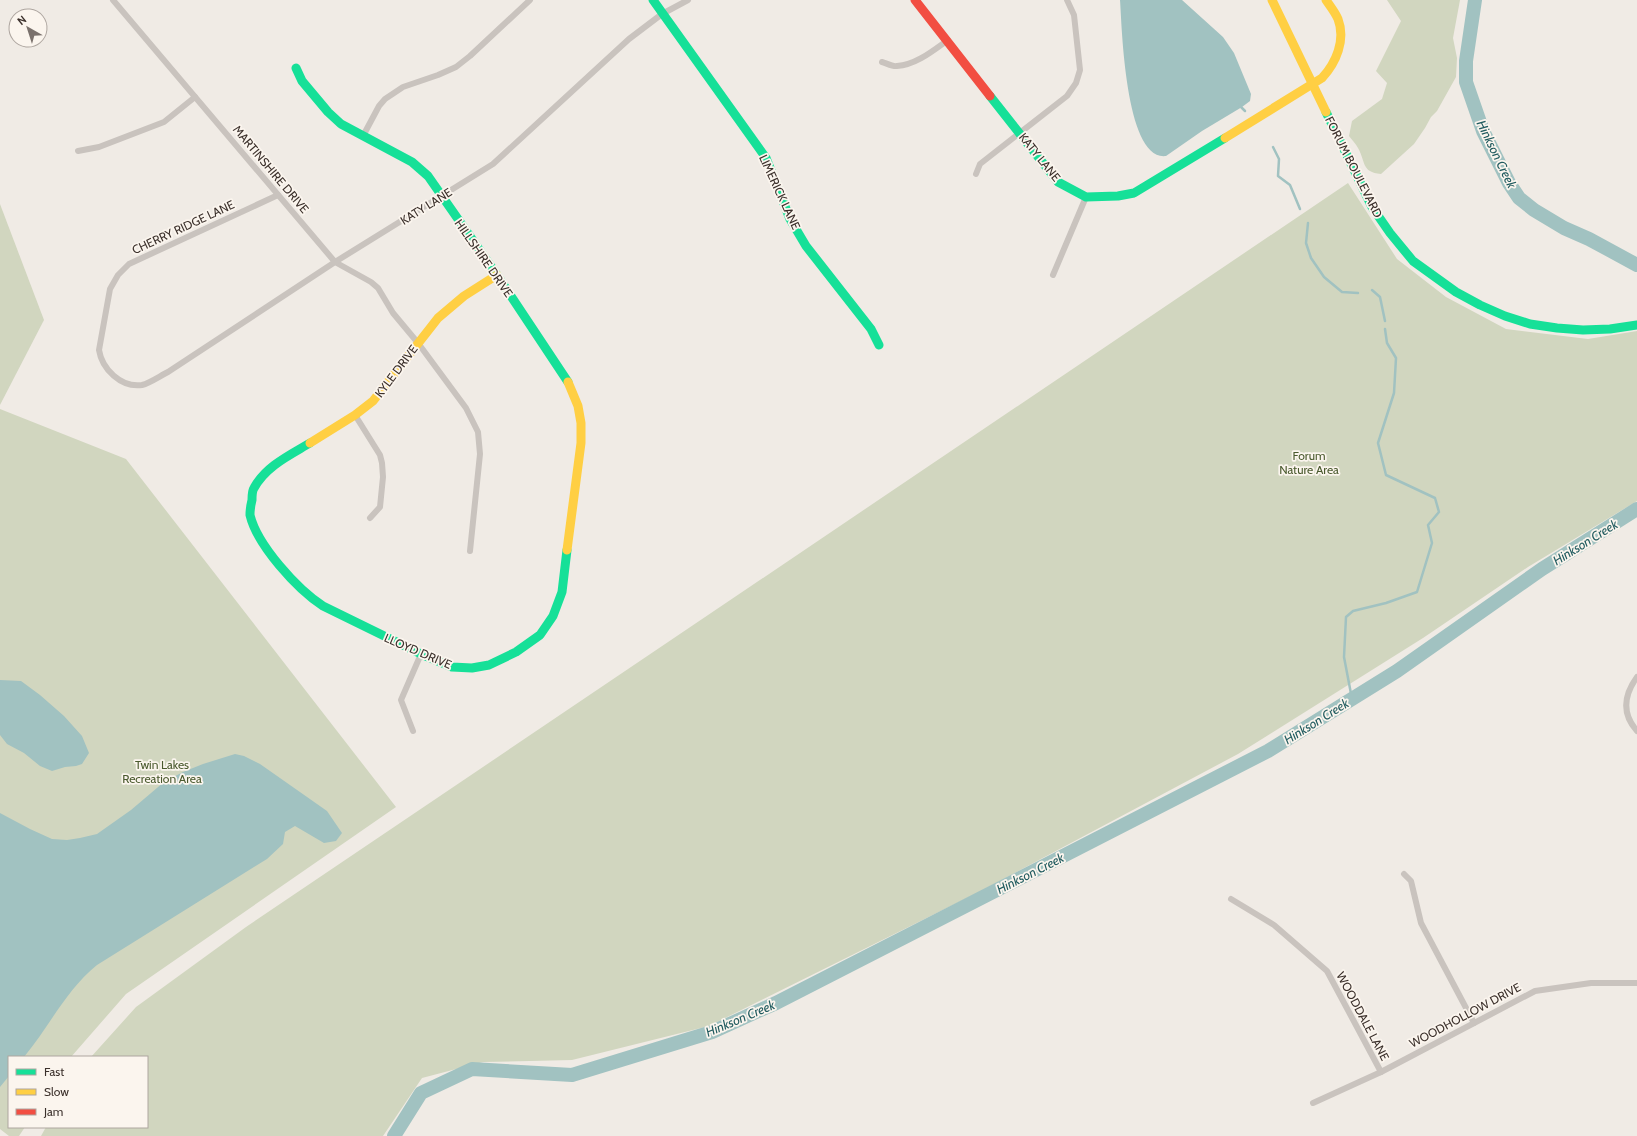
<svg xmlns="http://www.w3.org/2000/svg" width="1637" height="1136" viewBox="0 0 1637 1136" font-family="Cabin,sans-serif">
	<style>
		.green { fill: #d1d6bf }
		.water { fill: #a1c2c1 }
		.lines { fill: none; stroke-linecap: round; stroke-linejoin: round }
		.stream { stroke: #a1c2c1; stroke-width: 2.5 }
		.river { stroke: #a1c2c1; stroke-width: 14 }
		.street { stroke: #c9c3be; stroke-width: 6 }
		.fast { stroke: #16e098; stroke-width: 9 }
		.slow { stroke: #ffcf43; stroke-width: 9 }
		.jam { stroke: #f24e42; stroke-width: 9 }
		.labels { text-anchor: middle; dominant-baseline: central; stroke-width: 3.5; stroke-linejoin: round; paint-order: stroke }
		.street-label { font-size: 12px; fill: #3b302b; stroke: #fbf5ee }
		.park-label { font-size: 12px; fill: #4a5a2e; stroke: #fbf5ee }
		.water-label { font-size: 13px; font-style: italic; fill: #1f5a5e; stroke: #fbf5ee }
	</style>
	<rect width="100%" height="100%" fill="#f0ebe5"/>
	<g class="green">
		<path d="M1387,0H1460L1453,38L1457,58L1456,77L1437,111L1431,117L1425,128L1414,144L1381,174C1361,172 1366,162 1358,148C1356,144 1352,140 1349,136L1352,121L1382,99L1387,83L1376,71L1401,21Z"/>
		<path d="M1348,183L1397,259L1446,297L1506,329L1588,339L1637,331V501L1528,567L1423,638L1238,754L979,892L709,1026L572,1060L483,1062L422,1078L383,1136H41L46,1127H147V1057H91L136,1007L246,927Z"/>
		<path d="M0,204L44,320L0,405Z"/>
		<path d="M0,409L126,459L396,807L126,994L71,1057H9V1127H25L19,1136H9L0,1129Z"/>
	</g>
	<g class="water">
		<path d="M1120,0H1182L1223,37L1234,53L1251,94L1250,101L1242,107L1202,131L1166,156C1125,161 1122,27 1120,0Z"/>
		<path d="M0,680L21,681L40,695L64,716L82,736L89,753L82,764L76,766L65,767L52,771L40,766L24,753L7,744L0,735Z"/>
		<path d="M235,754L244,756L260,764L327,811L342,833L336,841L324,843L295,826L285,832L283,844L267,859L97,965C66,990 49,1027 24,1057H9V1076L0,1087V813L30,829L52,839L67,840L80,838L97,834L131,810L164,782L183,772L203,764Z"/>
	</g>
	<g class="lines">
		<g class="stream">
			<path d="M1239,105L1245,111"/>
			<path d="M1273,147L1279,159L1278,176L1290,185L1300,209"/>
			<path d="M1308,223L1306,243L1311,258L1324,277L1342,292L1358,293"/>
			<path d="M1372,290L1380,297L1385,321"/>
			<path d="M1352,699L1344,657L1346,617L1353,611L1386,603L1417,592L1432,543L1428,525L1439,512L1435,498L1386,475L1378,443L1394,393L1396,358L1387,343L1385,329"/>
		</g>
		<g class="river">
			<path d="M1475,0L1466,61V82L1483,131L1509,183L1519,198L1534,210L1564,228L1589,239L1637,265"/>
			<path d="M394,1136L421,1093L472,1069L572,1075L712,1032L776,1003L1268,751L1397,671L1542,569L1637,509"/>
		</g>
		<g class="street">
			<path d="M113,0L335,262L371,282L378,288L393,313L418,343L466,408L478,432L480,454L470,551"/>
			<path d="M882,62C886,63 893,67 897,66C916,65 934,50 948,40"/>
			<path d="M363,136L379,106L385,99L403,87L438,75L456,67L470,56L530,0"/>
			<path d="M78,151L99,147L164,122L195,97"/>
			<path d="M976,174L980,164L1067,96L1076,83L1080,70L1074,15L1067,0"/>
			<path d="M278,195L129,264L118,275L110,289L99,350C102,369 121,388 142,385C150,383 160,376 168,372L335,262L493,164L629,39L662,14L688,0"/>
			<path d="M1053,275L1086,197"/>
			<path d="M355,415L380,455L382,463L383,477L380,507L370,518"/>
			<path d="M1637,677C1624,695 1621,713 1637,731"/>
			<path d="M413,731L401,700L421,654"/>
			<path d="M1404,874L1411,881L1421,923L1474,1023"/>
			<path d="M1231,899L1274,925L1327,971L1381,1072"/>
			<path d="M1313,1103L1381,1072L1535,991L1591,983H1637"/>
		</g>
		<g class="fast">
			<path d="M653,0L766,158L790,219L806,246L871,329L879,345"/>
			<path d="M296,68L302,81L328,112L341,124L412,162L428,176L497,275L568,382"/>
			<path d="M990,96L1058,182L1086,197L1118,196L1134,193L1225,138"/>
			<path d="M1326,112L1372,207L1390,233L1413,261L1456,292L1480,305L1505,316L1530,324L1557,328L1583,330L1610,329L1637,325"/>
			<path d="M310,443C290,455 266,466 254,488C252,491 252,496 252,500C251,504 250,510 250,515C257,545 297,589 323,606L421,654L452,667L472,668L489,665L516,652L540,635L553,616L562,592L567,550"/>
		</g>
		<g class="slow">
			<path d="M1272,0L1326,112"/>
			<path d="M1225,138L1322,78C1336,63 1346,40 1338,19C1335,12 1330,6 1326,0"/>
			<path d="M310,443L355,415L373,401L438,318L464,296L497,275"/>
			<path d="M567,550L581,443V423L578,406L568,382"/>
		</g>
		<path class="jam" d="M915,0L990,96"/>
	</g>
	<g class="labels">
		<g class="street-label">
			<text transform="translate(1040 157) rotate(51)">KATY LANE</text>
			<text transform="translate(1354 167) rotate(63)">FORUM BOULEVARD</text>
			<text transform="translate(271 169) rotate(50)">MARTINSHIRE DRIVE</text>
			<text transform="translate(780 192) rotate(65)">LIMERICK LANE</text>
			<text transform="translate(426 206) rotate(-32)">KATY LANE</text>
			<text transform="translate(183 227) rotate(-25)">CHERRY RIDGE LANE</text>
			<text transform="translate(484 258) rotate(55)">HILLSHIRE DRIVE</text>
			<text transform="translate(396 371) rotate(-53)">KYLE DRIVE</text>
			<text transform="translate(418 651) rotate(23)">LLOYD DRIVE</text>
			<text transform="translate(1465 1015) rotate(-28)">WOODHOLLOW DRIVE</text>
			<text transform="translate(1363 1016) rotate(62)">WOODDALE LANE</text>
		</g>
		<g class="park-label">
			<text x="1309" y="455">Forum<tspan x="1309" dy="14">Nature Area</tspan></text>
			<text x="162" y="764">Twin Lakes<tspan x="162" dy="14">Recreation Area</tspan></text>
		</g>
		<g class="water-label">
			<text transform="translate(1497 154) rotate(64)">Hinkson Creek</text>
			<text transform="translate(1585 542) rotate(-32)">Hinkson Creek</text>
			<text transform="translate(1316 721) rotate(-32)">Hinkson Creek</text>
			<text transform="translate(1030 873) rotate(-27)">Hinkson Creek</text>
			<text transform="translate(740 1018) rotate(-23)">Hinkson Creek</text>
		</g>
	</g>
	<rect x="8" y="1056" width="140" height="72" fill="#fbf5ee" stroke="#aea6a0"/>
	<rect x="16" y="1069" width="20" height="6" fill="#16e098" stroke="#aea6a0"/>
	<text x="44" y="1076" font-size="12" fill="#3b302b">Fast</text>
	<rect x="16" y="1089" width="20" height="6" fill="#ffcf43" stroke="#aea6a0"/>
	<text x="44" y="1096" font-size="12" fill="#3b302b">Slow</text>
	<rect x="16" y="1109" width="20" height="6" fill="#f24e42" stroke="#aea6a0"/>
	<text x="44" y="1116" font-size="12" fill="#3b302b">Jam</text>
	<g transform="translate(28 28) rotate(321)"><circle r="19" fill="#fbf5ee" stroke="#aea6a0"/>
	<path d="M0-3L7 15L0 10L-7 15Z" fill="#7a716c"/>
	<text y="-6" font-size="11" font-weight="bold" text-anchor="middle" fill="#3b302b">N</text>
	</g>
</svg>
